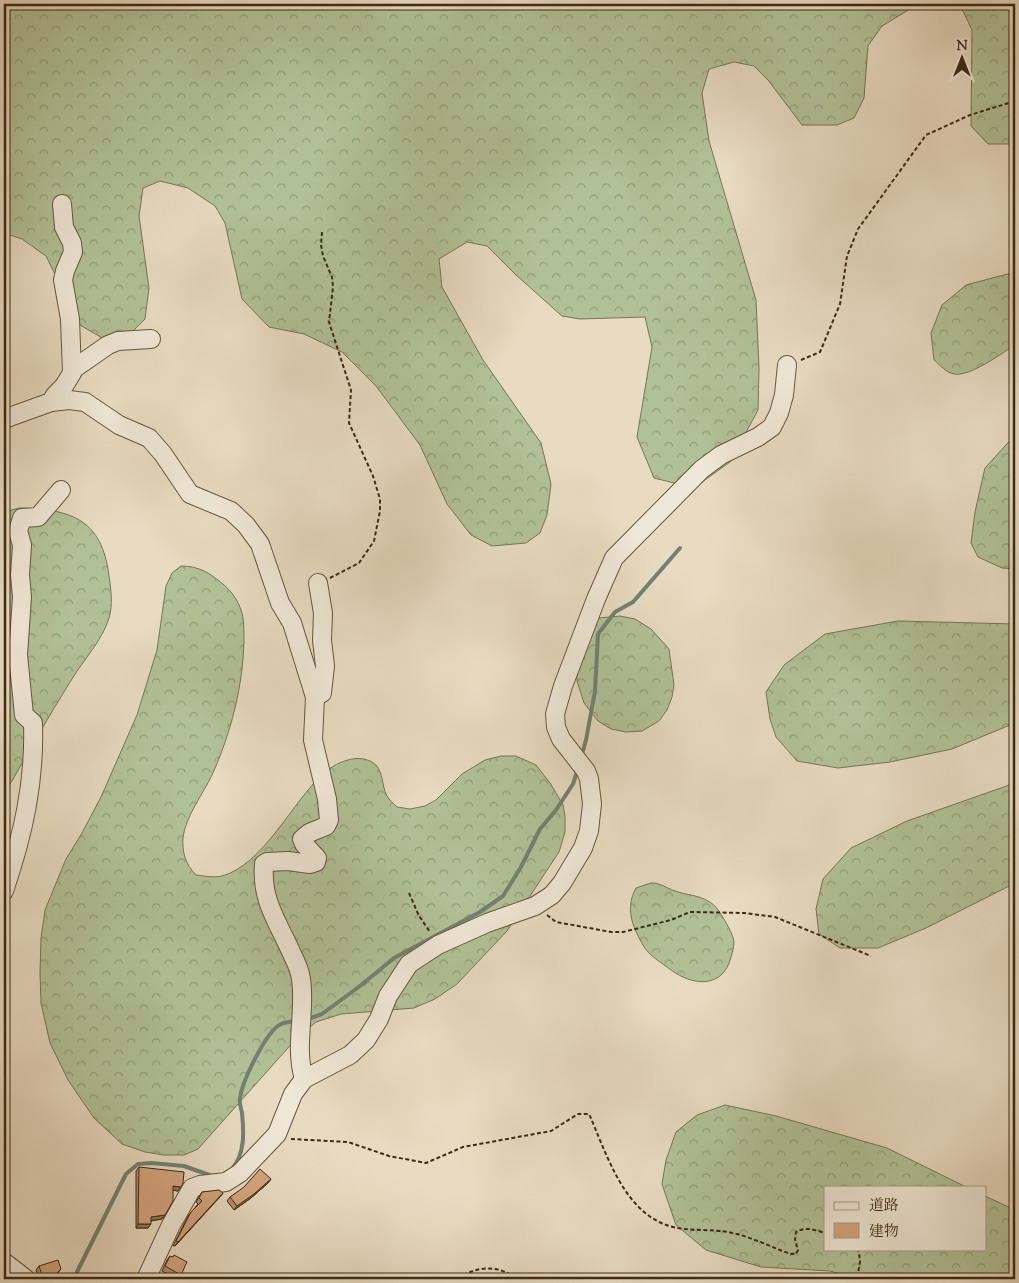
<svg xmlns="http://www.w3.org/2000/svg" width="1019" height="1283" viewBox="0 0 1019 1283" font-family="'Sorts Mill Goudy','Noto Serif JP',serif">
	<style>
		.forest { fill: url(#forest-crowns); stroke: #767656 }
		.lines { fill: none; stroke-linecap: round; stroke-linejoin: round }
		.stream { stroke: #738173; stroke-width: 4 }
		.minor-casing { stroke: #67563f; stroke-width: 20 }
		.path { stroke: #3c2a14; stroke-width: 2; stroke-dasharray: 4 2.5; stroke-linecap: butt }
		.minor { stroke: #f0e8d7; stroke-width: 18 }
		.wall { fill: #b68d6d; stroke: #3c2a14 }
		.shaded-wall { fill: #947359; stroke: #3c2a14 }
		.building { fill: #d4a47f; stroke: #3c2a14 }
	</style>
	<defs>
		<pattern id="forest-crowns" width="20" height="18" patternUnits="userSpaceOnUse" patternTransform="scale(1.25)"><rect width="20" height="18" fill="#b1c197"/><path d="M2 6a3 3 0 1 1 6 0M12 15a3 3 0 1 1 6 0" fill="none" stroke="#919d7a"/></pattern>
	</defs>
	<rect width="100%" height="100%" fill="#e8dbc1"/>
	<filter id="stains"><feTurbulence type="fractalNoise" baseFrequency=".004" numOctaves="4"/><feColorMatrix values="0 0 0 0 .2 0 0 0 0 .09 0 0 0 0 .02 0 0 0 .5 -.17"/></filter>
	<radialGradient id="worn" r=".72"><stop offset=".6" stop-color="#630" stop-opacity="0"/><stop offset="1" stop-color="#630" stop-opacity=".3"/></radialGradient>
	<g class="forest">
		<path d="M4,4H1015V144H988L971,126L972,30L962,9H910L882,26L868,46L864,98L854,118L837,125H802L768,80L754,66L734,62L709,69L702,93L709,141L756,300L759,369L758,410L730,462L702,482L682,485L654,478L637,437L652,347L645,317L580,319L562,316L515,274L487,246L467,242L439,259L442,287L483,360L541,443L551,484L547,515L540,533L526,543L492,546L471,535L447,504L420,445L376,386L342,352L304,334L269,327L242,299L225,223L215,206L188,188L160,181L143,188L139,216L149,288L145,319L128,336L104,339L80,325L46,256L22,239L4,233Z"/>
		<path d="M1015,272V345C1002,353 970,377 954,374C947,373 940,365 934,360L931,333L942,305L966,285Z"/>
		<path d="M1015,435V569L1002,568L978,557L971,543L975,512L985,468Z"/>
		<path d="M19,508C71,509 102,519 109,576C111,589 113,605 109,618C102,641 84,659 72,679C48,717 26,756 4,795V512Z"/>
		<path d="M181,566C199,566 210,573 224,585C232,592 237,599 241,610C244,618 244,630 244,640C243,686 231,733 212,775C203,794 186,816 183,837C182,852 185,864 196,875C204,876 214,878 222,876C263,865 293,801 323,774C335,763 356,753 372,762C384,769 381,785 387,796C389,800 394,804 397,807L410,809L425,806L436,800L462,774L485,760L501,756H516L536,765L550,783L563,805L565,816V832L559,852L507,931L457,984L435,999L414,1008L341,1014L316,1022L295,1040L198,1149L184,1155H164L145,1152L122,1144L94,1118L68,1080L50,1043L41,1003L40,973L41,938L45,910L66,859L82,833L101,797L137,715L157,650L166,586L172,573Z"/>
		<path d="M620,616L635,619L651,629L669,649L674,685L672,697L667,710L659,721L642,731L626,732L611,729L598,721L584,703L577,681L576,661L586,627L599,618Z"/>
		<path d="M898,621L1015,624V723L952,749L890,762L838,768L797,761L776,737L770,719L766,692L784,665L825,634Z"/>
		<path d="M1015,783V883L926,928L878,948H840L819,934L816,909L823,879L851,848L907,821Z"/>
		<path d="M651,883C661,883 666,888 675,891C686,895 698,895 708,901C716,905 721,914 725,921C729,928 733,935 734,942C734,947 732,953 731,957C723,989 693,986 671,970C662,963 648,955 643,945C632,926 625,908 636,888Z"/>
		<path d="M725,1105L776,1116L887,1148L966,1187H825V1249H985V1196L1015,1210V1279H858L830,1271L761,1267L706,1250L676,1225L662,1184L666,1160L676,1132L697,1115Z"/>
	</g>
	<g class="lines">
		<g class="stream">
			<path d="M581,758L586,740L595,691L598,634L615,612L633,602L680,548"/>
			<path d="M305,1020L322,1014L360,986L394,958L480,912L503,896L521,867L540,829L556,810L573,784L578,769"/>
			<path d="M232,1169C245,1154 244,1132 242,1113C241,1108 239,1103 240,1098C242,1082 266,1031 281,1024C285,1022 291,1022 296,1021"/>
			<path d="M75,1279L77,1272L126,1174L138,1164L151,1163L184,1166L212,1176"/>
		</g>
		<g class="minor-casing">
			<g id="minor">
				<path d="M72,370L108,345L118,341L151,339"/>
				<path d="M51,402L69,400L85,402L119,425L149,438L163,454L190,494L231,511L246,525L260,544L280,603L292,623L315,697L313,740L327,799L329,820L326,826L309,833L302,839L304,844L317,858L316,862L310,864L288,861L267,862L264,864C261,901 278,922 292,954C296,962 300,970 301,979C306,1013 294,1046 304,1079"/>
				<path d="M4,419L51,402L55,395L64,386L72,373L70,319L63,280L65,271L73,252L72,243L64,227L62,204"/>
				<path d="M315,697L322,693L325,666L322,640L323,613L318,583"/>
				<path d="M4,891C23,835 35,783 33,723L24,715L18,655L22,597L20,575L22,545L18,531L22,518L38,517L61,490"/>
				<path d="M4,1262L26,1279"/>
				<path d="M146,1279L171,1225L192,1188L200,1185L226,1182L240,1173L277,1134L293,1094L304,1079L350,1055L366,1040L379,1019L388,996L409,964L438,945L487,923L535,906L552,895L562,883L583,848L589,831L592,804L589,779L586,771L561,739L556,727L555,714L563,686L596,599L614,558L702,469L721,455L758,437L772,427L779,413L784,395L787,365"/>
			</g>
		</g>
		<g class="path">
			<path d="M322,232L321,245L323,256L332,277L333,287L329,322L351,390L349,423L373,476L380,499V511L374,541L359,563L330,578"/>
			<path d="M801,360L820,352L840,304L847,256L858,229L926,135L970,115L1015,101"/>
			<path d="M409,893L419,916L430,932"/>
			<path d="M547,915L556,922L611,932H623L671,920L690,912L744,913L775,917L871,956"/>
			<path d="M291,1139L348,1142L389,1156L426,1163L463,1147L551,1131L578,1114H589C607,1154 624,1215 673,1227C694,1232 716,1228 737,1234C756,1239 773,1248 791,1254H796L798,1250L795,1240L796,1232C806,1226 815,1230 825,1233"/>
			<path d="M856,1249L859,1252L860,1262L857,1279"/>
			<path d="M458,1279C477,1265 499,1265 517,1279"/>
		</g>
		<use href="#minor" class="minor"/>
	</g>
	<g class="wall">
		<path d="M139,1167L178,1191L173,1190L165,1215L162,1219L151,1221L148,1228H136V1171Z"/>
		<path d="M271,1179L268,1183L251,1198L234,1210L227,1201L230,1197Z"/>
		<path d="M202,1192L223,1193L175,1246H173L188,1216L198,1204L196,1202Z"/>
		<path d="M170,1256L181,1275L178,1279L162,1271L167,1260Z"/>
		<path d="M39,1266L61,1269L52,1279H39L36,1270Z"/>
	</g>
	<g class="shaded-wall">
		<path d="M271,1179L268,1183L251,1198L234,1210L237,1206Z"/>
		<path d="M173,1186L181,1187L178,1191L170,1190Z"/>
		<path d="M223,1193L220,1197L175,1246L178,1242Z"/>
		<path d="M165,1215L162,1219L148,1221L151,1217Z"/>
		<path d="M138,1224H151L148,1228H136Z"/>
		<path d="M61,1269L52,1279H40L42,1275Z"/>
	</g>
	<g class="building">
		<path d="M139,1167L184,1172L183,1183L181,1187L173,1186V1201L165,1215L151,1217V1224H138Z"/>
		<path d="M260,1169L271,1179L254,1194L237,1206L230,1197L244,1187Z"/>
		<path d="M219,1190L223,1193L178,1242L176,1241L191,1212L202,1201L199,1198L202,1192Z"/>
		<path d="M174,1255L187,1262L181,1275L165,1266L170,1256L173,1257Z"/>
		<path d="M58,1260L61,1269L52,1278L42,1275L39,1266Z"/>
		<path d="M94,1275L102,1279H92Z"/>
	</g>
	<rect width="1019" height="1283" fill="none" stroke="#e8dbc1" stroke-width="20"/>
	<rect x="5" y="5" width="1009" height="1273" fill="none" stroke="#3c2a14" stroke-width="2.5"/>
	<rect x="10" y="10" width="999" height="1263" fill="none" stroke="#3c2a14"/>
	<rect x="824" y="1186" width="162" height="65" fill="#f0e8d7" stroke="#a89c89"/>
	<rect x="834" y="1202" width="25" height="8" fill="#f0e8d7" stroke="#a89c89"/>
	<text x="869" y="1210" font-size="15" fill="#3c2a14">道路</text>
	<rect x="834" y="1223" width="25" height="15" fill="#d4a47f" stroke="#a89c89"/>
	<text x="869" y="1236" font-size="15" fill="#3c2a14">建物</text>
	<g transform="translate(962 58)" stroke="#f0e8d7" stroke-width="4" paint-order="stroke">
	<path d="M0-4L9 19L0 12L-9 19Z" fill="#3c2a14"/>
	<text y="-8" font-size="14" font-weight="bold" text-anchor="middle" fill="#3c2a14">N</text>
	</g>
	<rect width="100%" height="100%" filter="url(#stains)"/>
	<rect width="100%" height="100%" fill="url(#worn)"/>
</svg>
